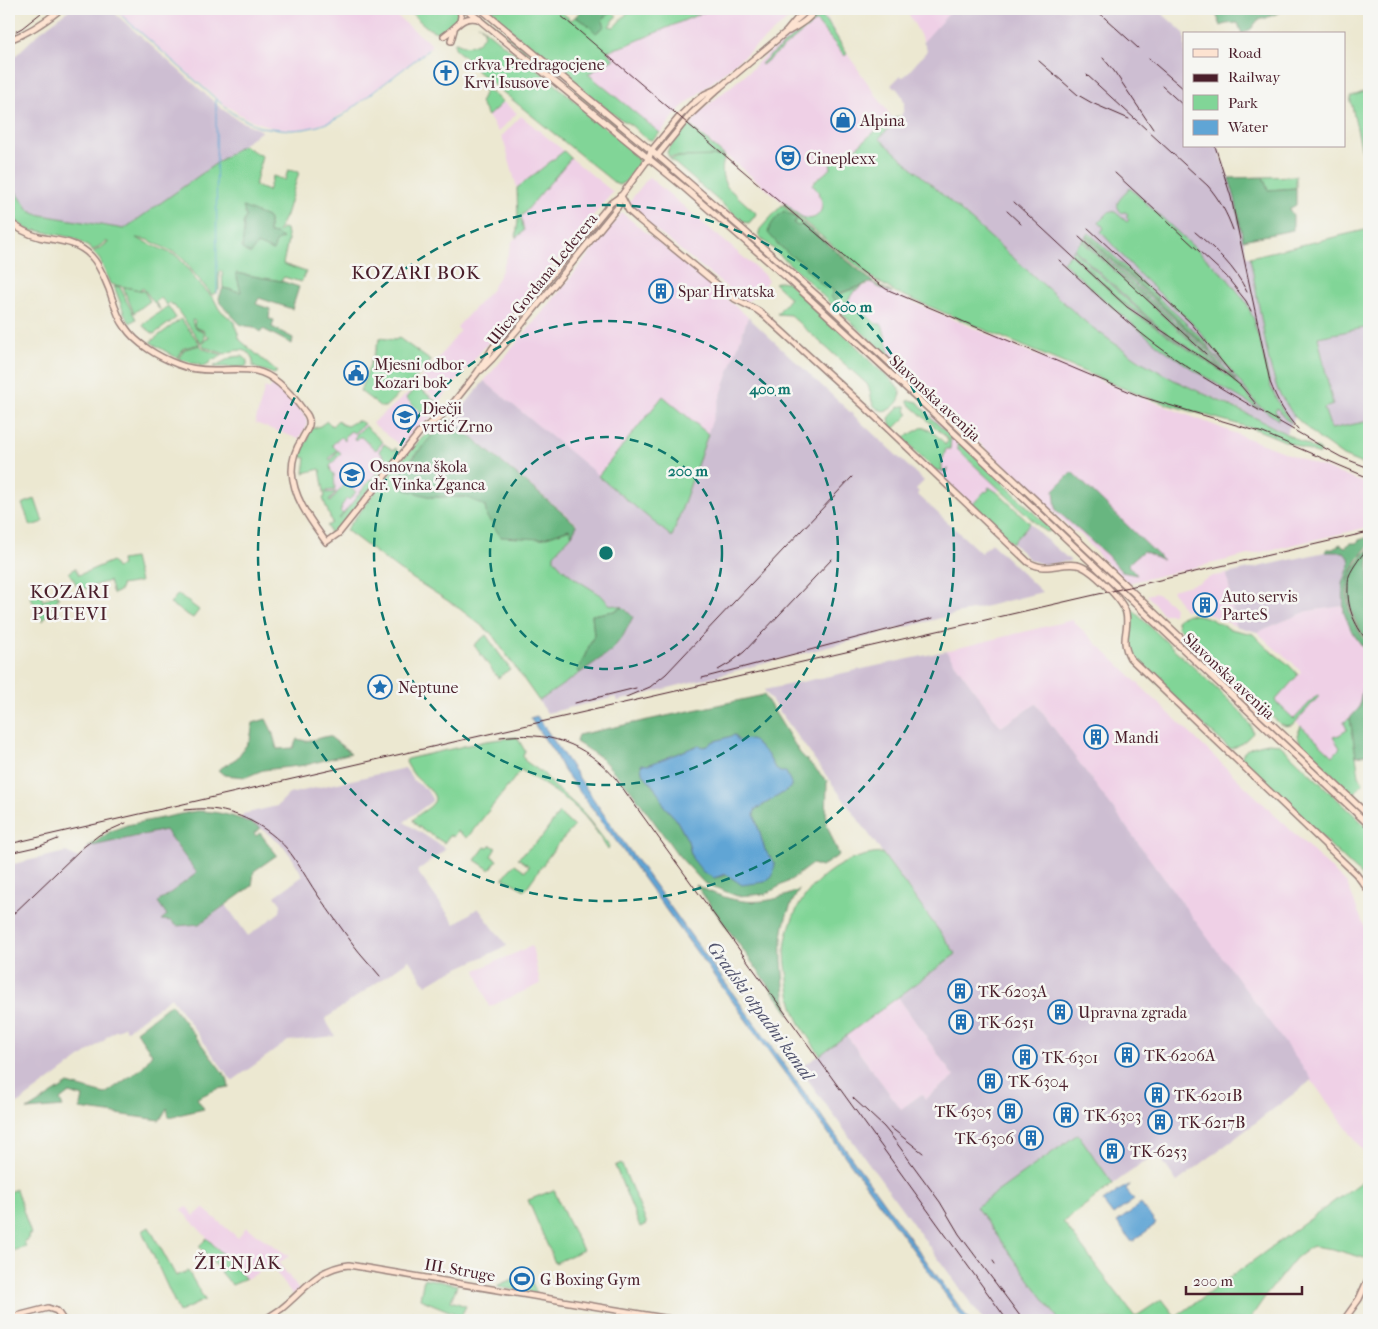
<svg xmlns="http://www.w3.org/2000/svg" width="1378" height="1329" viewBox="0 0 1378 1329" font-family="'IM FELL French Canon',serif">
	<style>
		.built { fill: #efd0e6 }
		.industrial { fill: #cdbed2 }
		.green { fill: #81d597; stroke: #667a61; fill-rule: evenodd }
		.forest { fill: #68b680; stroke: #596a56; fill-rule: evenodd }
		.water { fill: #60a5d5; stroke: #556280 }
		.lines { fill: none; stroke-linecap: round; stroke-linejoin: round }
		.stream { stroke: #60a5d5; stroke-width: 1 }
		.secondary-casing { stroke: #9b847e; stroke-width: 8 }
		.secondary { stroke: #fde3d1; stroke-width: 5 }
		.tram { stroke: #4a1f2b; stroke-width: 1 }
		.rail { stroke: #4a1f2b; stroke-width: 1 }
		.ring { fill: none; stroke: #0f766e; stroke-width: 2.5; stroke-dasharray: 9 6 }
		.labels { text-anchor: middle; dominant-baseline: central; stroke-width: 5; stroke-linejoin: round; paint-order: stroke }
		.poi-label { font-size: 16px; fill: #4a1f2b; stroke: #f6f6f2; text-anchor: start }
		.street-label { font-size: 16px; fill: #4a1f2b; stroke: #f6f6f2 }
		.water-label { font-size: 18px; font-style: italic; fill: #53556f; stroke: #f6f6f2 }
		.quarter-label { font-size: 19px; letter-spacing: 1px; fill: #4a1f2b; stroke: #f6f6f2 }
		.centre { fill: #0f766e; stroke: #f6f6f2; stroke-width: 2.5 }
		.ring-label { font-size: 15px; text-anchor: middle; font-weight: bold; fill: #0f766e; stroke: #f6f6f2; stroke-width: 5; stroke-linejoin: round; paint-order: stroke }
	</style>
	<rect width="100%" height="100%" fill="#f6f6f2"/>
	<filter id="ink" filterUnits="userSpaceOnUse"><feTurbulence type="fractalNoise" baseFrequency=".02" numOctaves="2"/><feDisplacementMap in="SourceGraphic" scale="10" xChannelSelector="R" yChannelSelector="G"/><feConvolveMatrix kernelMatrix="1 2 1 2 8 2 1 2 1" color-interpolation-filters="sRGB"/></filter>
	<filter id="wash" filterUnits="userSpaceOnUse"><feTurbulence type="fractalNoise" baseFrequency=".0096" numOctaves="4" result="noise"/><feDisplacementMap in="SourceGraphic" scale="20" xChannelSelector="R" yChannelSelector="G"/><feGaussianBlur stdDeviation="1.12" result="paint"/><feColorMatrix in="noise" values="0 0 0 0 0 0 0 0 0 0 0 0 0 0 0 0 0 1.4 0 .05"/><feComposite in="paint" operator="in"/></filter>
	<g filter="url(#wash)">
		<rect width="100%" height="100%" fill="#ece8d1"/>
		<g class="built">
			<path d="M114,9H388L431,44V47L350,109L330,121L311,127L294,129L271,127L246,118L225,105Z"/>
			<path d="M711,9H801L681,108L660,133L588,74L614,59L606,51L627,45Z"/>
			<path d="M906,9H954L924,42Z"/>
			<path d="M819,14L825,17L828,20L846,52L892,118L867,137V138L846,156L830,163L831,168L812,183L819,193L823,202V208L817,216L808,219L802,217L794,211L720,151L691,125L694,120L697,118V114L752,69L761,59L784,40L813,17Z"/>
			<path d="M503,102L517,113L498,132L488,116Z"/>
			<path d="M521,116L564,151L517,188L504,142L501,137Z"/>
			<path d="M570,158H571L613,192L440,401L417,383L434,364L460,331L457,327L492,289L502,270L513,240L524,231L521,217Z"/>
			<path d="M649,177L762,273L768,280L764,286V289L758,296L755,294L751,299L745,302L631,210L629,202Z"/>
			<path d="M622,213L700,276L748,317L672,537L484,381L552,301Z"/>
			<path d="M872,283L878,287L1022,349L1141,397L1369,485V527L1128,583L1106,563L1081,535L1072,530L888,357L890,355L885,338L884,329L860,309L855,307L856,308L853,309V308L839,310V311L831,304L838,305L846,303L850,295L855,290Z"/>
			<path d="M274,383L296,404L305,416L307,420V426L299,439L255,423L265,387L269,389Z"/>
			<path d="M417,386L440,402L431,418L402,447L372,423Z"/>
			<path d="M918,402L960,442L957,443V446L958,450L1000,489L997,492L989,487V490L986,492L985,491L973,504L976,509L932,468L942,472L947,471L942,470V462L946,449H950L951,438Z"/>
			<path d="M360,421L368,428L367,429L393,451L398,453L341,525L329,507L324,486L327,445Z"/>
			<path d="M1227,574L1235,626L1195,608L1184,610L1172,590L1198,583L1213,576Z"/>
			<path d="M1154,593L1159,595L1174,606L1173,614H1163L1147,595Z"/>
			<path d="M1343,606L1344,613L1358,641L1365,650V673L1359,708L1350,718L1347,719V729L1339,735L1340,748L1333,756L1296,722L1318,696H1317L1294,719L1274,701L1301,672L1291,661L1273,647L1257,632L1308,611Z"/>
			<path d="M1072,620L1347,884L1369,938V1159L1036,704L1001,727L946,651Z"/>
			<path d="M532,946L540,984L489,1007L476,970Z"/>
			<path d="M898,997L954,1077L925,1099L922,1094L901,1109L846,1035Z"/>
			<path d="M188,1207L194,1216L203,1208L238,1238L246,1227L289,1256L279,1263L299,1290L293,1295L271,1266L246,1279L181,1210Z"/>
		</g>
		<g class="industrial">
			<path d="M70,9H87L91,13L96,9H110L222,109L240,121L262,131L124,229L36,214L30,211L9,182V62L40,32Z"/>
			<path d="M953,9H1157L1185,34L1184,146H1218L1235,198L1247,257H1250L1269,362L1278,391L1295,417L1286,433L1234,407L1174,380L1142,362L1114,343L1089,325L1046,287L879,138L901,116L904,109V102L902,96L897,89L891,85L900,76L903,77L906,75L926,52L927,49L923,42Z"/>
			<path d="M748,317L924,481L916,489L919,492L917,494L981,553L991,543L1042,592L618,701L616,697L547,713L539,701L611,651L623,636L633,617L623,607L609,604L601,595L577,580L562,568L554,559L553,554L572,535L577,524L452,421L484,381L672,536Z"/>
			<path d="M1369,327V421L1331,429L1324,408L1333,405L1318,336Z"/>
			<path d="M1030,523L1044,538L1071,561L1045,565L1030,560L1012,543Z"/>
			<path d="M1335,551L1344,552L1349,558L1350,564L1343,584V606L1308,611L1257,632L1235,626L1227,574L1325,552Z"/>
			<path d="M946,651L1001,727L1036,704L1312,1080L1177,1182L1157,1153L1113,1184L1078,1134L976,1207L1059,1320H983L800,1069L846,1035L901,1109L922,1094L925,1099L954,1077L898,997L956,954L764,690Z"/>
			<path d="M405,768L414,781L426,789L432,799V801L404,822L446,849L417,871L455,924L478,908L507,946L443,975L426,985L409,960L325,1019L335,1036L288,1041L232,1081L171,997L127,1030L124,1026L119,1030L115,1031L105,1038L106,1039L9,1110V865L66,852L79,858L88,847L165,829L197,873L158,902L167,915L161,920L171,921L177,926L199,924L226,905L248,936L280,912L281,904L275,896L303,876L291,856L282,845L261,828L241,819L243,814L277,806L289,794Z"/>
		</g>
		<g class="green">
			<path d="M407,9H458L460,18L451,29L450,28C435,42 418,18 407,9Z"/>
			<path d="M490,9H558L571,20L575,17L586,23L602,19L612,12L617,16L609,26L614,27L631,9H711L627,45L607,51L614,59L588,74L660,133L652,140C643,139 638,131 632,126C627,122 622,120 617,117L510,30Z"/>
			<path d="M479,12L641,145L640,146L478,13Z"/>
			<path d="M817,17H822L827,21L847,54L845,56L816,21L762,65L761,64L766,59Z"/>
			<path d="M478,24L515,54L527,60L635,153L638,159V165L625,182L619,185L616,184L477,71C473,66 469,61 465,57C459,52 455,51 454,43L456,42C461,44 466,47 472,45C478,44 486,36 484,30C483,29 479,25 478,24Z"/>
			<path d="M484,87L503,102L488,116L480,103L485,91L483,88Z"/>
			<path d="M1369,90V183L1350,97Z"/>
			<path d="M899,116L900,118L879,138L1046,287L1089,325L1114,343L1142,362L1174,380L1256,418L1315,449L1316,447L1321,451L1319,455L1258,430L1166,404L1132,392L895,292L869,276L783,204L785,203C791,208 798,216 805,218C820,222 827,204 818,194L819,193L812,184L831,168L830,163L846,156L891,118L893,119Z"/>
			<path d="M689,125L725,156L669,157L667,152L669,148Z"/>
			<path d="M242,145L262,156L255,186L268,191L273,176L285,180L288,170L299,172L286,215L278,231L279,232L283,228L286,229L288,240L283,264L306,272L301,282L284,277L281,281L236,273L241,292L223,288L222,271H219V290L212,295L196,276L185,261L177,254L148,240L136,238L177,256L186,266L195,279L214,299L219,309L234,322L240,340L277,372L274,374L253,367C255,349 238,347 225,354L204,347L202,344L206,339H208L209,336H206L203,330L196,328L194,325L195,321L192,320L194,327L202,331L204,334V340L201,343L173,304L172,305L170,302L167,305L161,298L155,302L160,309H159L142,287L140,290L110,284L100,260L93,252L108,243V242H105L104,243L92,251L90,248L74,238L35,230L34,232L27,229L16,221L17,219L9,216V213H15L17,209L9,199V182L30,211L36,214L124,229ZM244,208L267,217L269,220V233L276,234L257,244L250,254L242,249L246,217Z"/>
			<path d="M564,151L571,158L521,217L524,231L516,238L518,220L517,188Z"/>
			<path d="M723,156L725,157C721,168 721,177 727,187L756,213L755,216L749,223L743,222L670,159L681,157Z"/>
			<path d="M1296,176V188L1268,190L1263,177Z"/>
			<path d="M1130,188L1226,277L1246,302L1255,322L1254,323L1261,345L1270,385L1280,406L1292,423L1285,419L1277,408L1275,411L1278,415V420L1258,405L1196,327L1142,277L1101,232L1104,228L1099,222L1110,211L1115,212L1127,222L1129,220L1126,217L1128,214L1125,212L1122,213C1111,203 1123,197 1130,188Z"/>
			<path d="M782,205L874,283L892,293L878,287L793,223L796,218L775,242L793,257L799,260L836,293L837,295L864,285L856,291L855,290L846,303L838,305L831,304L806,279L759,236V232L760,229Z"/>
			<path d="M1369,229V327L1318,337L1333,405L1324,408L1331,429L1369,421V467L1343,456L1318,438L1294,416L1278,391L1269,362L1250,257Z"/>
			<path d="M1089,233L1204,340L1212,351L1087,235Z"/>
			<path d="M1087,236L1213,353L1225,366L1085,237Z"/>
			<path d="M1084,238L1230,373L1237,382L1083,240Z"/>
			<path d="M1082,241L1223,371L1161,329L1074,249Z"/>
			<path d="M1073,250L1158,328L1124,303L1071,253Z"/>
			<path d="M1070,254L1134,313L1230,377L1242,388L1259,409L1197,372L1159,346L1113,308L1063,262Z"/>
			<path d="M780,281L787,282L792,286C813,306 836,326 857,347C863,352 867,359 873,364C879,370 897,383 900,391C903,399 893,409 885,411C867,408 874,396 867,384L790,315L777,314L790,298L774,283Z"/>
			<path d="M114,286L120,287L126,299L125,300H126L136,319L130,323L125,315Z"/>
			<path d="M124,287L144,291L150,301L134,313L124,290Z"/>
			<path d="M853,305V309L855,308L854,305L863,307L864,308L860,309L876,324H881L883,327L890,356L889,357L839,311V309Z"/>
			<path d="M168,306L176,318L154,334L143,326V324Z"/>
			<path d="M181,319L200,344L184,348L177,358L150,342Z"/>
			<path d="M380,338L395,340L399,338L431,361L420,374L385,407H381L360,391Z"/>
			<path d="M200,345L204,349L223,355L215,360L214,359L210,361L211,362L204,366H199L200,365L178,359L185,349Z"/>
			<path d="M242,356L245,358L247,361V365L245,367H213L232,357Z"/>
			<path d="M417,386L439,404L429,416L424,412L422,414L406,398Z"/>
			<path d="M663,396L708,434L672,537L598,476Z"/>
			<path d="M910,400L918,402L930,417L949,434L951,438L950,449H946L942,462V470L947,471L948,468L947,472L935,470L904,440L903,438L923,427C932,431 940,437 945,445L948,441L946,437L908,403V401Z"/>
			<path d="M903,406H906L907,413L909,414L895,428L893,429L890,425L889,418L899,407Z"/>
			<path d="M338,420L341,424L347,426C355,422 357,418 364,424L354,433L351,431L345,436V441L341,437L332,445L337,450L329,459L331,460L338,450L341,453L330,466L331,471L334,474L335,490L327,491L326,493L336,492L329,501L330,502L345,483L356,492L349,500L347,498L341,507L342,508L340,511L343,514L339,519L371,479L374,481L372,479L387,460L379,451L384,444L393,450L396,448L398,452L365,495L364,494L362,496L363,498L337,531L331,535L327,526L332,523L323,498L325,497L320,469L304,473L306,458L301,457L302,450L309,437L307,435L311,429L320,426L327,421L332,426Z"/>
			<path d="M366,426L368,428V429L383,442L376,450L361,437H359L356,441L354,439L356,436V434Z"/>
			<path d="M427,433L432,436L409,462L431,497H466L486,506L487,517L541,539L570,529L572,535L554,554V559L562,568L577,580L601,595L609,604L623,607L615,611L592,615L594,635L578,671L580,673L539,701L491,633L456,606L399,570L346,530L391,471Z"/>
			<path d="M958,442H960L1052,530L1047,532L1041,528L958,450L957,446Z"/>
			<path d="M989,487L997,492L1030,523L1012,543L976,509L973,504L985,491L986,492L989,490L988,488Z"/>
			<path d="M35,499L43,522L31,526L22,504Z"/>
			<path d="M134,558L140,582L121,585V590L113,594L109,581L80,590L69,573L75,568L79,575L112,561L116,568L122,566L121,560Z"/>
			<path d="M40,592L43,601L56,594L59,597L43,621L30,596Z"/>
			<path d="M178,594L199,610L193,618L170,604Z"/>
			<path d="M1124,602L1239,710L1251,726L1253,733C1246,740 1240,746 1230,749L1139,666L1130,648L1129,636L1131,619Z"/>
			<path d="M1188,614L1198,615L1209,618L1230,629L1253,634L1267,648L1288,664L1298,675L1275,701L1294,719L1317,695L1319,696L1294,724L1287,726L1280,724L1216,666L1202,650L1178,627L1177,621L1179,618Z"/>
			<path d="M486,635L510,669L498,678L474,645Z"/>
			<path d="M1350,718L1359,775L1363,783L1353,795L1300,743L1297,735L1301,726L1333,756L1340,748L1333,737L1339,735L1347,730L1344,722Z"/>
			<path d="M517,737L525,751L523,756L525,761L544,774L553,785L582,811L609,846L608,850C601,839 594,827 585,817C568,798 543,784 521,770L467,838L457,831L453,837L450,835L444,843L416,825L413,820C418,813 430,809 434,802C439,793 419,782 414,775C411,771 408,766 406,762L407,759L486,741Z"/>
			<path d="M1268,743L1279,744L1369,829V886L1358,872L1242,761C1239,748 1259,745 1268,743Z"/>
			<path d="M559,813L574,827L556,846L525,890L503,878L510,869L515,864L525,871L529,866L518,858L542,837Z"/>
			<path d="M491,845L496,848L491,856L497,860L490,870L475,860L485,847L488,848Z"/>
			<path d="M882,853L956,954L820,1055C811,1041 801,1028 795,1012C791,1002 789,990 788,979C786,967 784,953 786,941C795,893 833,856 882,853Z"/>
			<path d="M1078,1134L1113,1184L1063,1222L1135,1317L1162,1299L1176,1317L1369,1176L1368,1255L1364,1258L1333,1249L1312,1246L1296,1258L1267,1294L1249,1320H1059L976,1207Z"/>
			<path d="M621,1163L647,1224L640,1227L615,1166Z"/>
			<path d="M16,1189L31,1234L28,1235L29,1239L24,1241L26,1247L9,1252V1192Z"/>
			<path d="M554,1190L567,1220L583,1250L555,1263L528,1200Z"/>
			<path d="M149,1227L176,1276L188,1271L205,1300L179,1312L143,1233L144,1230Z"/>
			<path d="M207,1238L246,1279L232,1285L199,1246Z"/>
			<path d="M528,1273L537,1294L498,1287V1285Z"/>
			<path d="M424,1278L457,1285L451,1301L466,1306L461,1316L420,1299Z"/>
		</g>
		<g class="forest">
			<path d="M582,9H603L609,10L611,13L602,19L605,26L596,33L586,23L575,17Z"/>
			<path d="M1214,9H1284L1283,11L1266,18L1258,20L1251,29L1242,34L1238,23L1226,24L1221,26Z"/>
			<path d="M1263,177L1268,190L1296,188V205L1289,209L1293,215V230L1243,240L1235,198L1229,178Z"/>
			<path d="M243,207L267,217L269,220V233L276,234L283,238L276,242L273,251L257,244L251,254L242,249L244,229L243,223L246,217Z"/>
			<path d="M784,211L796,218L797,220L793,223L798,226L803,224L873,282L837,294L839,297L835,301L831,297L832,293L835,292L830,288L824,287L806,269C803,261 798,260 791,256C783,249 775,241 768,233C769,225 778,215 784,211Z"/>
			<path d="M236,273L281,281L299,287L292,309L259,298L256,304L270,309L269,319L274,320L272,327L293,338L292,344L263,329L261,332L254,327L246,326L240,324L220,303L219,298L223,288L241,292Z"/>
			<path d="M447,417L577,525L572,535L569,529L541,539L501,537L487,517L485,506L466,497H431L405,490L398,477Z"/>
			<path d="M1072,472L1163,560L1143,551L1128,564L1137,575L1122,572L1107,555L1056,510L1054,490Z"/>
			<path d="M1369,537V545C1338,579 1341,610 1369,645V754L1356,756L1350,718L1359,708L1365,673V650L1352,632L1344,613L1343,584L1350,564L1349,558L1344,552H1325L1327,549H1333L1340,544L1345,547L1351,543H1356L1359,540Z"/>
			<path d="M1369,548V642C1354,625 1344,600 1350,577C1353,568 1363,555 1369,548Z"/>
			<path d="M623,607L633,617L623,636L611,651L580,673L578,671L594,635L592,615L614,611Z"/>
			<path d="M764,695L800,753L827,781L826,823L839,855L821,867L812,864L792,879L766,894L737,896L704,883L678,855L631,790L601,758L576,742L578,735ZM735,735L738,741L767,754L775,768L780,772L791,788L755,810L754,814L765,850L775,864L714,878L692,858L688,841L676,819L664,806L660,795L642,772L641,764L648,765L699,745L703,747L708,746L712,742Z"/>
			<path d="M266,719L272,731L277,749L293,748L297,739L306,741L329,736L351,753L306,765L263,770L246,777L224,775L218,770L237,758L250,740L253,723Z"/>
			<path d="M196,811C219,811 240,817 261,828L254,833L256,836L260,833L277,855L254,871L252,886L199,924L177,926L171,921L161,920L167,915L158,902L197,873L165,830L88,847L111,831L127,825Z"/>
			<path d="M696,885C732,904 762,908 799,890C781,920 780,939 783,973C784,987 785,1002 790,1015Z"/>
			<path d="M171,1004L227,1078L229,1087L217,1089L197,1098L204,1109L169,1117L167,1108L160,1120L80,1109L83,1097L69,1093L60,1100L63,1107L27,1110L68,1084L105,1094L142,1068L152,1054L136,1031Z"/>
		</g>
		<g class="water">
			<path d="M537,716L609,822L969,1320H964L603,823L562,768L555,754L530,718Z"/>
			<path d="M735,735L738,741L747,739L754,741L767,754L775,768L780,772H786L792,785L791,788L755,810L754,814L765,850L775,864L773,875L765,882L742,885L726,874L714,878L703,872L692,858L688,841L676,819L664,806L660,795L642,772L641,764L648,765L699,745L703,747L708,746L712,742Z"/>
			<path d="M1130,1185L1126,1190L1134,1200L1113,1215L1103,1202L1124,1187Z"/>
			<path d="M1141,1204L1156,1224L1132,1242L1117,1222Z"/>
		</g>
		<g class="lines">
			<g class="stream">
				<path d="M114,9L232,113L259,127L291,130L304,129L318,126L332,121L342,116L428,50"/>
				<path d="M216,100L217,294"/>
			</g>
		</g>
	</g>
	<g filter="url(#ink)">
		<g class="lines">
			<g class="secondary-casing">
				<g id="secondary">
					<path d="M460,9L461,16L460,21"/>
					<path d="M466,9L681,185L785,276L930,410L1369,825"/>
					<path d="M481,9L665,162L740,227L829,306L1027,492L1369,816"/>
					<path d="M789,31C799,25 810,19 816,9"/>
					<path d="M444,36C458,27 461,15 479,19"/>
					<path d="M9,40C29,33 45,22 61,9"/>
					<path d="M451,41L454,30"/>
					<path d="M657,156L691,114L719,88L786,32L796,20L809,9"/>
					<path d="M621,196L629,211L638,219L735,299L757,310L765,316L865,407L1028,562C1046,573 1059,562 1077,565C1090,567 1123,600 1126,613C1130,631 1119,638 1130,658L1356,874L1369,891"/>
					<path d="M9,221C17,228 28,234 39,237C58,241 77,241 91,256C100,265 104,278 109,289C113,301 117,317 125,327C136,344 159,357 177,364C189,369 201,370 214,370C227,370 243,368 256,371C276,375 293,396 304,411C308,415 310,420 309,425C308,430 304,434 302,439C296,448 292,459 292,471C293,498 311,521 326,542L339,533L419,433L425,427L438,419L450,407L477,373L492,349L516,318L611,203L621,196L649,158L651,151L680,116L691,105L705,94L719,88"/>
					<path d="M481,370L492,359L522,324L617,208L619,204L620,196"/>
					<path d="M9,1318L48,1308L57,1311L63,1320"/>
					<path d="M264,1320C269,1317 275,1313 281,1309C304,1291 317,1268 349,1265L676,1320"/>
					<path d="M1344,1320L1359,1299L1369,1277"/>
				</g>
			</g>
			<use href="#secondary" class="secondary"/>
			<path class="tram" d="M9,35L22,28L46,9"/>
			<g class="rail">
				<path d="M553,9L856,267L872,279L886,289L1142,397L1263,433L1369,478"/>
				<path d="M1095,9L1138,48"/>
				<path d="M1103,58L1114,71L1153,129"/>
				<path d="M1149,59L1184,89"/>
				<path d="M1039,61L1078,95L1092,103L1129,119"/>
				<path d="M1087,75L1208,186C1219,199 1227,213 1233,230"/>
				<path d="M1162,86L1184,106"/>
				<path d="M1215,146L1231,197L1270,382C1277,400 1285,415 1298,429"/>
				<path d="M1115,173L1226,276L1246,301L1251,311"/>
				<path d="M1014,202L1127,307L1225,373L1241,386L1256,404"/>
				<path d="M1007,211L1021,224"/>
				<path d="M1088,228L1191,323L1232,374"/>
				<path d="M1195,232C1216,250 1235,267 1247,292"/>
				<path d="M1079,237L1206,354"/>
				<path d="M1059,260C1095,293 1130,327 1170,355C1218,389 1271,416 1321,446L1341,457L1369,468"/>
				<path d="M1369,547C1363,553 1352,568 1349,576C1348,580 1348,585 1348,588C1347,610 1356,627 1369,643"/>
				<path d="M718,670L730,663L744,652L832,559"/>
				<path d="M702,678L933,618"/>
				<path d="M626,697L650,687L666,674L852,477"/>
				<path d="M575,703L636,688"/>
				<path d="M500,737C548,731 584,742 616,779L1007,1320"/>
				<path d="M184,810C195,809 207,808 218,810C248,815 278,834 294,858C303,871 310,884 319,897C330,912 341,928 353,944C361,955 371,965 380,976"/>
				<path d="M9,844L1369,532"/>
				<path d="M9,853L40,846L58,839"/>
				<path d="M9,918L81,849L99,835L126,823"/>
				<path d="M853,1098L884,1127L893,1138L940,1202L959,1234L1023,1320"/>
				<path d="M890,1127L923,1153"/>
				<path d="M993,1261L995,1264"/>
			</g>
		</g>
	</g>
	<g class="ring">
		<circle cx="606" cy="553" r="116"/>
		<circle cx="606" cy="553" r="232"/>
		<circle cx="606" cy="553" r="348"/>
	</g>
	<defs>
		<g id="church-ring" transform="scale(1.25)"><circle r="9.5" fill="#f6f6f2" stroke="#1f6fb2" stroke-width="1.5"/><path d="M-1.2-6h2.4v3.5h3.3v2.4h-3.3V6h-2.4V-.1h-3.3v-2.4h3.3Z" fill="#1f6fb2"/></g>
		<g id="shop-ring" transform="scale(1.25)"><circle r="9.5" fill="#f6f6f2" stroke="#1f6fb2" stroke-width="1.5"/><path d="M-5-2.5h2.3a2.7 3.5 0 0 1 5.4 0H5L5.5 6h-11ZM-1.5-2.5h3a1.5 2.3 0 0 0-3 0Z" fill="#1f6fb2"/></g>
		<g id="theatre-ring" transform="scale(1.25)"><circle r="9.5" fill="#f6f6f2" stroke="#1f6fb2" stroke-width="1.5"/><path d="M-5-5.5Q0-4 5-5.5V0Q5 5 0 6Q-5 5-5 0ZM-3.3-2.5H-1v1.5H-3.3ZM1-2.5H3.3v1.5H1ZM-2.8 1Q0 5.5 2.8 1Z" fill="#1f6fb2"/></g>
		<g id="building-ring" transform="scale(1.25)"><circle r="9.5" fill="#f6f6f2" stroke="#1f6fb2" stroke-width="1.5"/><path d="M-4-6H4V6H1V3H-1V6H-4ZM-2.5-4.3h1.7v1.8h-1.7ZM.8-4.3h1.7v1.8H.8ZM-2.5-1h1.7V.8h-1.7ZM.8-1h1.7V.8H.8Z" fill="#1f6fb2"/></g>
		<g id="civic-ring" transform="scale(1.25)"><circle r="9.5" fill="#f6f6f2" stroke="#1f6fb2" stroke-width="1.5"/><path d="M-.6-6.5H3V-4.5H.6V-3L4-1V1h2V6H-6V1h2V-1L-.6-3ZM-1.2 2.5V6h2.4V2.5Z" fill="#1f6fb2"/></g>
		<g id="school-ring" transform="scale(1.25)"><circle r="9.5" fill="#f6f6f2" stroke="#1f6fb2" stroke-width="1.5"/><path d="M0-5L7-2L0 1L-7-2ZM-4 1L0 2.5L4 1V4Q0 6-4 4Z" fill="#1f6fb2"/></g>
		<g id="sight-ring" transform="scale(1.25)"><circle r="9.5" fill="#f6f6f2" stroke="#1f6fb2" stroke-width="1.5"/><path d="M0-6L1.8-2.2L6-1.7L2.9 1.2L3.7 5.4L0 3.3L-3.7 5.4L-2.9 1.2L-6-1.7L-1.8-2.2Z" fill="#1f6fb2"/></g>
		<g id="stadium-ring" transform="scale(1.25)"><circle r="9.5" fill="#f6f6f2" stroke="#1f6fb2" stroke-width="1.5"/><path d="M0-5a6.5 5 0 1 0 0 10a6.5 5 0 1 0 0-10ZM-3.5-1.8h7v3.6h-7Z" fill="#1f6fb2"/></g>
	</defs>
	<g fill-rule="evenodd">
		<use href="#church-ring" x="446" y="73"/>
		<use href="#shop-ring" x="843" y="120"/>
		<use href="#theatre-ring" x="788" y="158"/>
		<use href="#building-ring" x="661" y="291"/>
		<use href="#civic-ring" x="356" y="373"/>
		<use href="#school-ring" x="405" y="417"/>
		<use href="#school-ring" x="352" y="475"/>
		<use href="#building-ring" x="1205" y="605"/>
		<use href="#sight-ring" x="380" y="687"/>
		<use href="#building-ring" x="1096" y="737"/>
		<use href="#building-ring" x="960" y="991"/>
		<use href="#building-ring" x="1060" y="1012"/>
		<use href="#building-ring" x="961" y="1022"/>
		<use href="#building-ring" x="1127" y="1055"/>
		<use href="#building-ring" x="1025" y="1057"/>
		<use href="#building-ring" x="990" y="1081"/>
		<use href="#building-ring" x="1157" y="1095"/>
		<use href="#building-ring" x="1010" y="1111"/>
		<use href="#building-ring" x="1066" y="1115"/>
		<use href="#building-ring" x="1160" y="1122"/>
		<use href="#building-ring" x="1031" y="1138"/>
		<use href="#building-ring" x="1112" y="1151"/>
		<use href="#stadium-ring" x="522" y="1279"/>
	</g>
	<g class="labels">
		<g class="poi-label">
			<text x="464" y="64">crkva Predragocjene<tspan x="464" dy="18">Krvi Isusove</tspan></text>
			<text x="860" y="120">Alpina</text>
			<text x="806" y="158">Cineplexx</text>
			<text x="678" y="291">Spar Hrvatska</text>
			<text x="374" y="364">Mjesni odbor<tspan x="374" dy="18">Kozari bok</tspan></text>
			<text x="422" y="408">Dječji<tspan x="422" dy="18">vrtić Zrno</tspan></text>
			<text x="370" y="466">Osnovna škola<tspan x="370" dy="18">dr. Vinka Žganca</tspan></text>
			<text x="1222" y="596">Auto servis<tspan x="1222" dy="18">ParteS</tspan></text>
			<text x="398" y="687">Neptune</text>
			<text x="1114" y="737">Mandi</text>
			<text x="978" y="991">TK-6203A</text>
			<text x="1078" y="1012">Upravna zgrada</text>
			<text x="978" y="1022">TK-6251</text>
			<text x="1144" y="1055">TK-6206A</text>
			<text x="1042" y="1057">TK-6301</text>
			<text x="1008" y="1081">TK-6304</text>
			<text x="1174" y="1095">TK-6201B</text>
			<text x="992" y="1111" text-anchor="end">TK-6305</text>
			<text x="1084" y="1115">TK-6303</text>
			<text x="1178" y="1122">TK-6217B</text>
			<text x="1014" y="1138" text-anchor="end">TK-6306</text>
			<text x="1130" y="1151">TK-6253</text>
			<text x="540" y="1279">G Boxing Gym</text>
		</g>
		<g class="street-label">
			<text transform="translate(542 279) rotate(-51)">Ulica Gordana Lederera</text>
			<text transform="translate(935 398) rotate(43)">Slavonska avenija</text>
			<text transform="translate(1229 676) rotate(43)">Slavonska avenija</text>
			<text transform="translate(460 1270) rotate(10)">III. Struge</text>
		</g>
		<g class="water-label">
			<text transform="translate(760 1011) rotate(54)">Gradski otpadni kanal</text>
		</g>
		<g class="quarter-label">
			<text x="416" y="273">KOZARI BOK</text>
			<text x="70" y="592">KOZARI<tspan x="70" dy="22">PUTEVI</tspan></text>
			<text x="238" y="1263">ŽITNJAK</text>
		</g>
	</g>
	<circle cx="606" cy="553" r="8" class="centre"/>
	<g class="ring-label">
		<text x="852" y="312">600 m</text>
		<text x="770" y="394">400 m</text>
		<text x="688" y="476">200 m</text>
	</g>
	<rect width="1378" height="1329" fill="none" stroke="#f6f6f2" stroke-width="30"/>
	<rect x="1183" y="32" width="162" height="115" fill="#f6f6f2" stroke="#b1a0a2"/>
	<rect x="1193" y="49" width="25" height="8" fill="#fde3d1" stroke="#b1a0a2"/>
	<text x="1228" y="58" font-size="15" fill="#4a1f2b">Road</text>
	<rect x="1193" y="74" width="25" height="8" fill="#4a1f2b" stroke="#b1a0a2"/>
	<text x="1228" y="82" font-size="15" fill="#4a1f2b">Railway</text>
	<rect x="1193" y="95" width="25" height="15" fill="#81d597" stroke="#b1a0a2"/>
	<text x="1228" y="108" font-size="15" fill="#4a1f2b">Park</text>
	<rect x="1193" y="120" width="25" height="15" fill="#60a5d5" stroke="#b1a0a2"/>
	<text x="1228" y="132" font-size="15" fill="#4a1f2b">Water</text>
	<path d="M1186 1286v8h116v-8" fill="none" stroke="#4a1f2b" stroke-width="2.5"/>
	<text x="1193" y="1286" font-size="15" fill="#4a1f2b" stroke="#f6f6f2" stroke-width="4" paint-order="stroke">200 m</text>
</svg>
